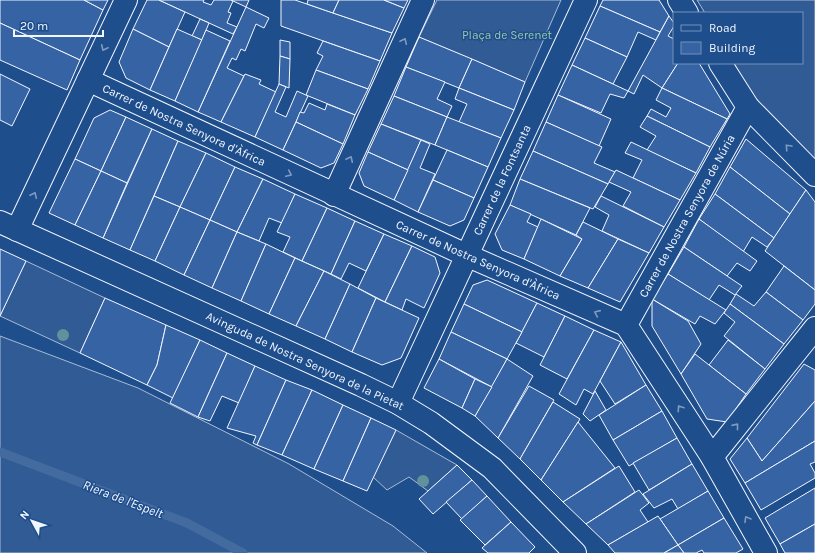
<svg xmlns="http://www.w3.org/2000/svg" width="815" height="553" viewBox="0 0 815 553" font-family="Karla,sans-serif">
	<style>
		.built { fill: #305b95; stroke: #a8bbd7 }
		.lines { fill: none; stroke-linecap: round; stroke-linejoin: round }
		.stream { stroke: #446ba0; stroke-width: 9 }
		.building { fill: #3563a3; stroke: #f2f6ff }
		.minor-casing { stroke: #f2f6ff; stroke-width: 24 }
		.minor { stroke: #1f4e8c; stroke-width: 22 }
		.tree { fill: #61919a }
		.oneway { stroke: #7e9ac0 }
		.labels { text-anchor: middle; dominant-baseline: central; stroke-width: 3; stroke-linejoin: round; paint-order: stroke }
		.park-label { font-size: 12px; fill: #97c8a6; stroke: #1f4e8c }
		.street-label { font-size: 12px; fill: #f2f6ff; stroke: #1f4e8c }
		.water-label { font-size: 13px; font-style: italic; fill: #f2f6ff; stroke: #1f4e8c }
	</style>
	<rect width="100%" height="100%" fill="#1f4e8c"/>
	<g class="built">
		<path d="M437,0H561L525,82L419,37Z"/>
		<path d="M697,0H815V160L776,119L754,99L734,63H802V13H705Z"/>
		<path d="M26,261L105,298L80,353L0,316Z"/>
		<path d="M0,336L138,388L289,464L393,526L427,553H0Z"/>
		<path d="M396,430L457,465L428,491L409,477L387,490L373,477Z"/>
	</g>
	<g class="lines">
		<path class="stream" d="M0,452L187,523L243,553"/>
	</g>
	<g class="building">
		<path d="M0,0H84L103,10L80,60L0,23Z"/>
		<path d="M84,0H108L103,10Z"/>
		<path d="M147,0H159L185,12L169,47L133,29Z"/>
		<path d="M159,0H204L203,2L211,5L214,0H231L233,1L228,12L231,13L227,23L237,27L233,34Z"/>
		<path d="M231,0H249L246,7Z"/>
		<path d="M281,0H295L392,33L380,61L281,26Z"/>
		<path d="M308,0H339L333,13L307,4Z"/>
		<path d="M339,0H384L404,8L392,33L333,13Z"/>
		<path d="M384,0H408L404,8Z"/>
		<path d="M603,0H659L669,16L660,32L600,6Z"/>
		<path d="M600,6L660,32L656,40L638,32L627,57L585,38Z"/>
		<path d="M246,7L269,18L264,28L256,24L245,51L241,49L236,60L232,58L227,68L244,76L221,122L198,112Z"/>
		<path d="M669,16L674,23V26L668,36L674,39V63H678L662,88L643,75L634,94L628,91Z"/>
		<path d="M200,19L209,23L202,40L192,36Z"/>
		<path d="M0,23L80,60L67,90L0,60Z"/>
		<path d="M133,29L169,47L150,90L126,78L119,62Z"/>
		<path d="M177,29L202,40L175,101L150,90Z"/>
		<path d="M206,30L230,41L198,112L175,101Z"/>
		<path d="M419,37L472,59L459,88L406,67Z"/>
		<path d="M585,38L627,57L613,84L572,65Z"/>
		<path d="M280,40L290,42V59L280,56Z"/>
		<path d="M323,41L380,61L368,89L316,70L323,56L317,53Z"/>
		<path d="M280,56L290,59L289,88L279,84Z"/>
		<path d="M472,59L525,82L514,110L459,88Z"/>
		<path d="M678,63H699L730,114L727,119L662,88Z"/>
		<path d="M572,65L628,91L624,98L610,94L601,113L558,95Z"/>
		<path d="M406,67L445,82L437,99L452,106L447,117L394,96Z"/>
		<path d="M316,70L368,89L355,115L306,95Z"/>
		<path d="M0,74L30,89L12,126L0,120Z"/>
		<path d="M245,74L261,80L259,84L276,92L255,137L221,122Z"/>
		<path d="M279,84L286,87L275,112L286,117L297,91L308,96L283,150L255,137Z"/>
		<path d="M459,88L514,110L501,138L459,122L467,104L455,99Z"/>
		<path d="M662,88L727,119L710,147L647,116L651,109L666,117L671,108L656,100Z"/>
		<path d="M558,95L611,119L599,146L546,122Z"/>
		<path d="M394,96L447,117L435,145L381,124Z"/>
		<path d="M309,103L325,110L327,104L355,115L343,144L296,122L300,112L304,113Z"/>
		<path d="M110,110L126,117L101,171L75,159L94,118Z"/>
		<path d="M647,116L710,147L696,173L647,150L656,136L640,127Z"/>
		<path d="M126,117L152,129L127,183L101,171Z"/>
		<path d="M447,117L501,138L488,167L435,145Z"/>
		<path d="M296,122L343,144L334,163L321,168L283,150Z"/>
		<path d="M546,122L602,147L594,163L615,172L608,184L533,151Z"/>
		<path d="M381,124L421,140L408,170L368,152Z"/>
		<path d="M152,129L178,141L130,250L103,238Z"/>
		<path d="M746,139L806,190L790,214L730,167Z"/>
		<path d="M421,140L430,144L420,168L435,174L418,212L394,200Z"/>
		<path d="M178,141L206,153L180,207L154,196Z"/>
		<path d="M631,142L696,173L680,200L633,178L642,160L625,153Z"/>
		<path d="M447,150L488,167L474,198L433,180Z"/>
		<path d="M533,151L608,184L593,209L520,179Z"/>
		<path d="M368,152L408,170L394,200L364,186L359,173Z"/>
		<path d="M206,153L235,167L210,220L180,207Z"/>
		<path d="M75,159L101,171L75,225L49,213Z"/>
		<path d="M235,167L263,179L237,232L210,220Z"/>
		<path d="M730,167L790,214L774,238L715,194Z"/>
		<path d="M616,170L680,200L664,227L623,206L631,192L609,182Z"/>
		<path d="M101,171L127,183L103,238L75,225Z"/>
		<path d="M263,179L295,194L282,223L269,218L259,241L237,232Z"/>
		<path d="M520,179L590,208L576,235L510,205Z"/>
		<path d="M433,180L474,198L464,220L450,226L418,212Z"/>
		<path d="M806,190L815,202V290L765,251Z"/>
		<path d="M295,194L327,208L302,261L283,252L290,237L277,232Z"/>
		<path d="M715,194L774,238L767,247L752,237L743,252L699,219Z"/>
		<path d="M154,196L180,207L155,261L130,250Z"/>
		<path d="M601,196L664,227L649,253L602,231L609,215L595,207Z"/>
		<path d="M510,205L531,214L527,222L538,227L524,259L502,250L495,234Z"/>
		<path d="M180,207L210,220L184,275L155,261Z"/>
		<path d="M327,208L355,221L331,274L302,261Z"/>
		<path d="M541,219L582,239L560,276L524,259Z"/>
		<path d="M699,219L757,261L750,271L737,263L727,276L684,247Z"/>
		<path d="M210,220L237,232L212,288L184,275Z"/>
		<path d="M355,221L384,234L366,271L349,263L341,279L331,274Z"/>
		<path d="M583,222L618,239L588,288L560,276L582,239L576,235Z"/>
		<path d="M237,232L266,244L241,301L212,288Z"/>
		<path d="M384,234L412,246L385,302L358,288Z"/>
		<path d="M618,239L649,253L620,302L588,288Z"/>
		<path d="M266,244L295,258L269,314L241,301Z"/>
		<path d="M412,246L435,257L440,273L424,308L406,299L402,310L385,302Z"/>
		<path d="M684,247L742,286L735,295L719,285L709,300L668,274Z"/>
		<path d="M0,249L26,261L0,316Z"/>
		<path d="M295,258L324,271L296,326L269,314Z"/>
		<path d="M784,266L815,290V304L803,320L766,292Z"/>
		<path d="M324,271L350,284L325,339L296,326Z"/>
		<path d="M668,274L726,310L715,324L700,316L695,324L652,299Z"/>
		<path d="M487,280L537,303L522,332L464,304L473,285Z"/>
		<path d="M350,284L376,298L352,352L325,339Z"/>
		<path d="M766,292L803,320L784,344L730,304L736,294L754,306Z"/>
		<path d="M105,298L166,325L157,365L147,385L80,353Z"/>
		<path d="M376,298L419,318L401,358L382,365L352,352Z"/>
		<path d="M652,299L688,321L701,344L681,374L652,326Z"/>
		<path d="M537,303L565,316L544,357L516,343Z"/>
		<path d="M464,304L522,332L507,359L451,332Z"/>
		<path d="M730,304L784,344L765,369L724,336L735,322L724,313Z"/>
		<path d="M565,316L594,330L567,379L540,365Z"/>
		<path d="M166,325L200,340L173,398L147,385L157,365Z"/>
		<path d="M594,330L621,342L593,394L584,389L576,405L559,394Z"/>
		<path d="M451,332L507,359L492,387L439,359Z"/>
		<path d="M200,340L227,353L198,417L170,403Z"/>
		<path d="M728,340L765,369L746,394L709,365Z"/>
		<path d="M621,342L646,385L615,404L600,381Z"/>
		<path d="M227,353L255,366L239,403L222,396L210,421L198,417Z"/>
		<path d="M695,354L746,394L727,422L707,419L681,374Z"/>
		<path d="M439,359L475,379L462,408L424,388Z"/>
		<path d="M507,359L533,376L498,438L475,416Z"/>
		<path d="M804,364L815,370V401L762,461L747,438Z"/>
		<path d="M255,366L286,380L257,445L253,443L256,436L227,428Z"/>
		<path d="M475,379L492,387L475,416L462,408Z"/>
		<path d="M286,380L312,390L282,455L257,445Z"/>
		<path d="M646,385L662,411L613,440L599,415Z"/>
		<path d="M529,386L554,400L520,459L498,438Z"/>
		<path d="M312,390L343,405L314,469L282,455Z"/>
		<path d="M595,391L606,410L590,421L583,414Z"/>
		<path d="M815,401V441L745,483L730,459L747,438L762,461Z"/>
		<path d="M553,402L580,419L541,480L520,459Z"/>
		<path d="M343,405L371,418L343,481L314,469Z"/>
		<path d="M662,411L677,438L629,466L613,440Z"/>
		<path d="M371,418L396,430L367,491L343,481Z"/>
		<path d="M578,422L615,468L563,502L541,480Z"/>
		<path d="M677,438L692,464L649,490L633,463Z"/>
		<path d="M815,441V462L810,464L815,473V478L761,510L745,483Z"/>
		<path d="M692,464L708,491L678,509L672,499L654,508L643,494Z"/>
		<path d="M457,465L472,480L433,514L419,499Z"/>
		<path d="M619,466L635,492L586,524L563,502Z"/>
		<path d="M472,480L487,496L462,519L446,502Z"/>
		<path d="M815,488V524L780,544L765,518Z"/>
		<path d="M639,490L649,503L640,510L648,522L608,545L586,524Z"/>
		<path d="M708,491L724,518L678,545L660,519Z"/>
		<path d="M487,496L511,522L485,545L460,520Z"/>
		<path d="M658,516L678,545L664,553H615L608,545Z"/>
		<path d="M724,518L743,549L736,553H704L702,550L696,553H684L678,545Z"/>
		<path d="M511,522L535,547L529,553H488L482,548Z"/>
		<path d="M815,524V553H785L780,544Z"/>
		<path d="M678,545L684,553H664Z"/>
	</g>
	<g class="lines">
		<g class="minor-casing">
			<g id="minor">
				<path d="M679,0L687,13"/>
				<path d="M720,63L748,107L815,175"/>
				<path d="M88,80L466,255L626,325L712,457L766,553"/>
				<path d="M334,195L423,0"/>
				<path d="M0,222L361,385L398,403L431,423L492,468L575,553"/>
				<path d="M17,230L126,0"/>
				<path d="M626,325L748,107"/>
				<path d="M398,403L586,0"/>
				<path d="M712,457L815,328"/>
			</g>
		</g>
		<use href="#minor" class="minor"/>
	</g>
	<g class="tree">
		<circle cx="63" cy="335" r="6"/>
		<circle cx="423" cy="481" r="6"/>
	</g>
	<defs><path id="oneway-chevron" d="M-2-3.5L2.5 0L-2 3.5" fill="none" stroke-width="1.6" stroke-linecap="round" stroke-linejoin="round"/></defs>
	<g class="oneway">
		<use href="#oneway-chevron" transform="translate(404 41) rotate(-65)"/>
		<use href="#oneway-chevron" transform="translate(104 48) rotate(115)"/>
		<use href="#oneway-chevron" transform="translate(788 147) rotate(-133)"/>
		<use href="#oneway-chevron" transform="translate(350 159) rotate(-65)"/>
		<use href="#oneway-chevron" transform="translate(289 174) rotate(25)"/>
		<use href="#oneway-chevron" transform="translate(34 195) rotate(-65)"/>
		<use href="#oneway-chevron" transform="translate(597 313) rotate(-156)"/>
		<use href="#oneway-chevron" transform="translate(680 408) rotate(-123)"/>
		<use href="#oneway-chevron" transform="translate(736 426) rotate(-51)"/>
		<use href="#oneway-chevron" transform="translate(747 519) rotate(-120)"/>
	</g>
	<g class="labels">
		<g class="park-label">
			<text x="507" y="35">Plaça de Serenet</text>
		</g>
		<g class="street-label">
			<text transform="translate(184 125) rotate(25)">Carrer de Nostra Senyora d'Àfrica</text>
			<text transform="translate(502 180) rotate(-65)">Carrer de la Fontsanta</text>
			<text transform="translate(687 216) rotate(-61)">Carrer de Nostra Senyora de Núria</text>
			<text transform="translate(478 260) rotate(24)">Carrer de Nostra Senyora d'Àfrica</text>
			<text transform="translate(305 361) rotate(25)">Avinguda de Nostra Senyora de la Pietat</text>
		</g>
		<g class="water-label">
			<text transform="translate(123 499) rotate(21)">Riera de l'Espelt</text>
		</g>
	</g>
	<rect x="673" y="12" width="130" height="52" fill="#1f4e8c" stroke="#7391ba"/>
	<rect x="681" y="25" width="20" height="6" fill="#1f4e8c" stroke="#7391ba"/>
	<text x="709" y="32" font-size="12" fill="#f2f6ff">Road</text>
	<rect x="681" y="42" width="20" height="12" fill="#3563a3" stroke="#7391ba"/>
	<text x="709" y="52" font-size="12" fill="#f2f6ff">Building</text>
	<g transform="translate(32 521) rotate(310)" stroke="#1f4e8c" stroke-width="3" paint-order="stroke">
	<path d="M0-3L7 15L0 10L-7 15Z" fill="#f2f6ff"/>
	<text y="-6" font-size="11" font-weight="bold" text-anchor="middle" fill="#f2f6ff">N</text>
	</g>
	<path d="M14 30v6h89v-6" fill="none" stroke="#f2f6ff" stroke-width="2"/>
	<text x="20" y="30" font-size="12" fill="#f2f6ff" stroke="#1f4e8c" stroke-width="3" paint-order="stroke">20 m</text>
</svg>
